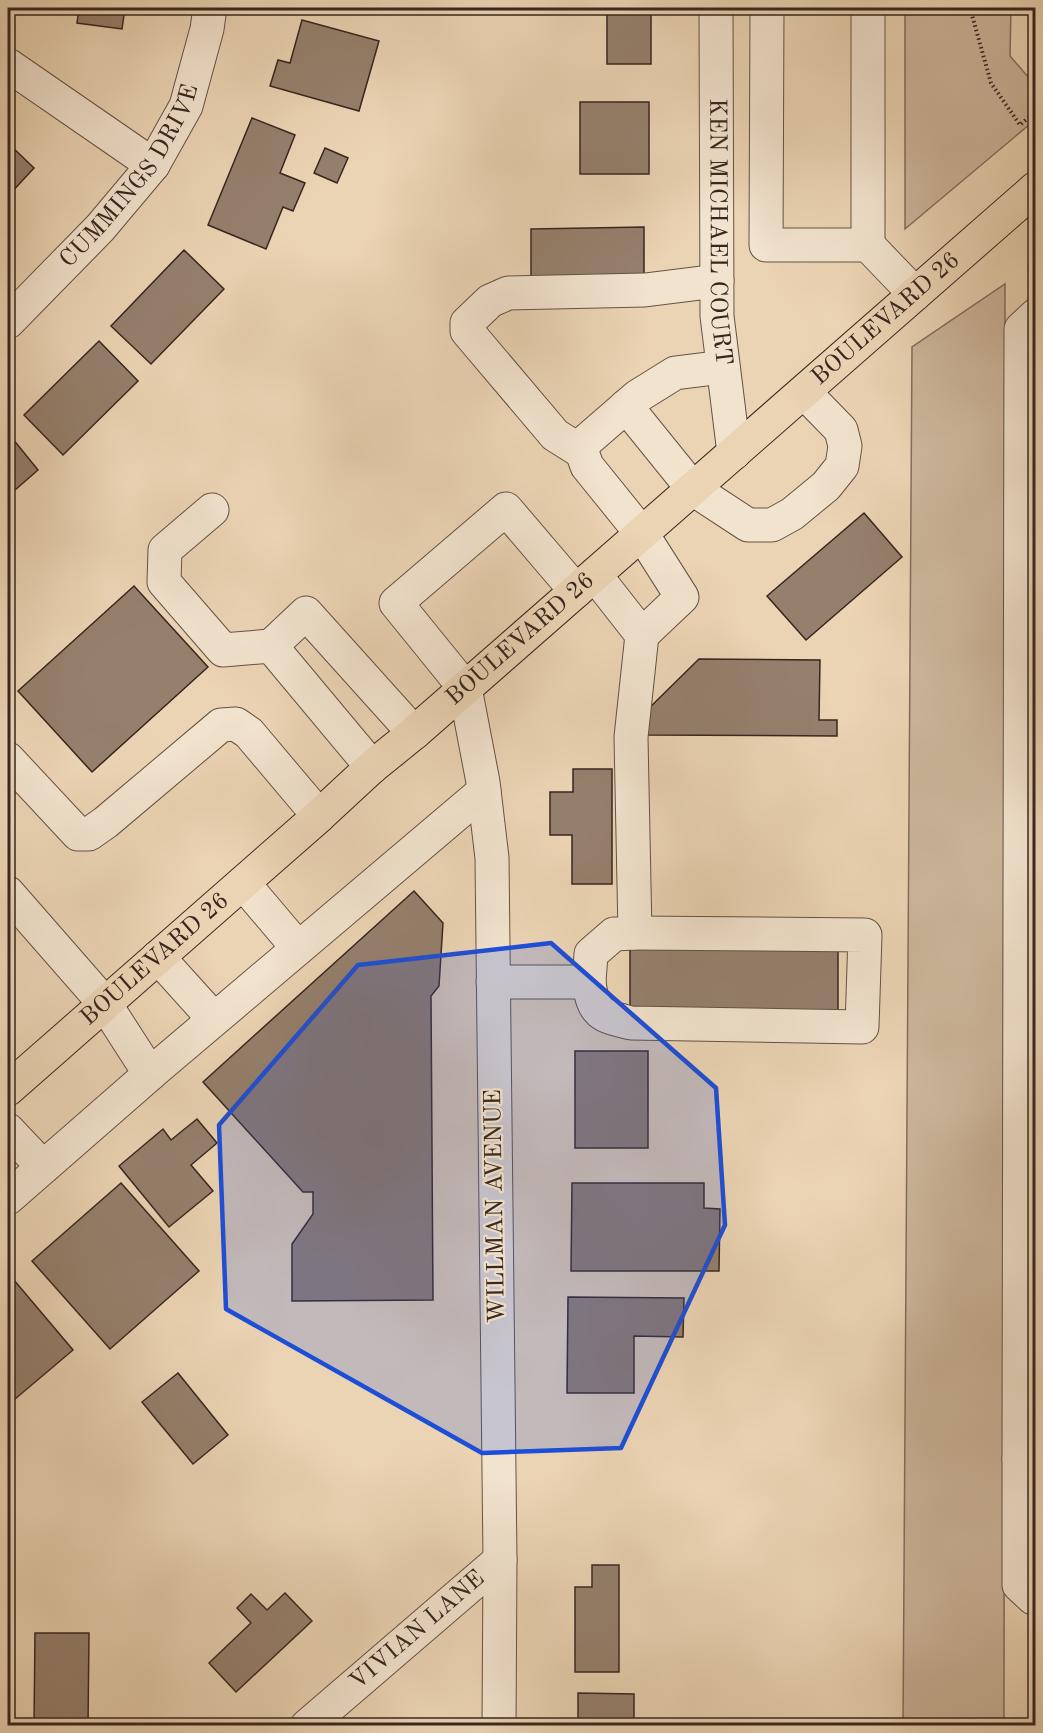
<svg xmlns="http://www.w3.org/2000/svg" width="1043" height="1733" viewBox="0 0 1043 1733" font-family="'Old Standard TT',serif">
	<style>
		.green { fill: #ccb69b; stroke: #826e5e; stroke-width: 1.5 }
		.building { fill: #95806d; stroke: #372620; stroke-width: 1.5 }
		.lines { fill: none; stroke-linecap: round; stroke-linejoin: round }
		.minor-casing { stroke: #645245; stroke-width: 35 }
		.major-casing { stroke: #372620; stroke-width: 35 }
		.path { stroke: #372620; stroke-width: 4; stroke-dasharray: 1.5 3; stroke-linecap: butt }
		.minor { stroke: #f2e3ce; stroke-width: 33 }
		.major { stroke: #ebd4b4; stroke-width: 33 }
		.marked { fill: #1d4ed8; fill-opacity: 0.2; stroke: #1d4ed8; stroke-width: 4.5; stroke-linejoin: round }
		.labels { text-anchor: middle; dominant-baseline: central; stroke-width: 4.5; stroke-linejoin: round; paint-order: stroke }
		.street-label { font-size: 24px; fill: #372620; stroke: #f2e3ce }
	</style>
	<rect width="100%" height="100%" fill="#ebd4b4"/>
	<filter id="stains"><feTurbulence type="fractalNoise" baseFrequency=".00333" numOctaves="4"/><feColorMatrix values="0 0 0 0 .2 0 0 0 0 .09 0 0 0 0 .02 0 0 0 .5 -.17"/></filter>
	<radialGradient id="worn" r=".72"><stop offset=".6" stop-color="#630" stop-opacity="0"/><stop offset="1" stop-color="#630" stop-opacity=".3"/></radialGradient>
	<g class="green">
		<path d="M905,8H1011L1010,56L1035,85L1036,119L905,229Z"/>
		<path d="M1005,284L1004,1725L903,1726L912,347Z"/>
	</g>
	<g class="building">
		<path d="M79,8H125L122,29L77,23Z"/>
		<rect x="607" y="8" width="44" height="56"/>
		<path d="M302,20L379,41L359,111L270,86L278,60L290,63Z"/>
		<rect x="580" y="102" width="69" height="72"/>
		<path d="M252,118L295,135L280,173L305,183L293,211L283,207L266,249L208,225Z"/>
		<path d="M8,143L34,168L8,196Z"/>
		<path d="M325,148L348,158L337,183L314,173Z"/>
		<path d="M644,227V276L531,278V229Z"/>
		<path d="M184,250L224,289L151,364L111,326Z"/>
		<path d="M99,341L138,381L63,455L24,415Z"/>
		<path d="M8,433L38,470L8,496Z"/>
		<path d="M864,513L902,557L806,640L767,596Z"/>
		<path d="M134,586L208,667L92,772L18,691Z"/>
		<path d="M699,659L820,660L819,720H837V736L643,735V714Z"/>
		<path d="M573,769H612V884H572V835H550V792H573Z"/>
		<path d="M414,891L443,923L439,986L431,996L433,1300L292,1301V1244L313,1214V1192H303L203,1082Z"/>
		<rect x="630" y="939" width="208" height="72"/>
		<rect x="575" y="1051" width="73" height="97"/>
		<path d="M197,1119L217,1143L191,1165L213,1191L169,1227L119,1166L163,1129L171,1140Z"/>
		<path d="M121,1183L199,1271L110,1349L32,1261Z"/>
		<path d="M572,1183H704V1208L720,1209L719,1271H571Z"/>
		<path d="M8,1273L73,1350L8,1405Z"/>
		<path d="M568,1297L684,1298L683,1337L634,1336V1393H567Z"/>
		<path d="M178,1373L228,1435L193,1464L142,1402Z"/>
		<path d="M592,1565H619V1672H575V1587H592Z"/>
		<path d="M285,1593L312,1621L236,1692L209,1663L251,1623L237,1608L251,1594L267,1610Z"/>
		<path d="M35,1633H89L88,1726H34Z"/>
		<path d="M578,1693L634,1694V1726H578Z"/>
	</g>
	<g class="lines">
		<g class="minor-casing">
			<g id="minor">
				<path id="s1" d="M716,8L717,316L734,453"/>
				<path d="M767,8L766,245H868V8"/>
				<path d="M8,65L153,165"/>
				<path d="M868,245L915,294"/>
				<path d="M1036,315L1021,329L1019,1459H1036"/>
				<path id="s2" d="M8,322L100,228L153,165L186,106L207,29L210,8"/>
				<path d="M626,406L693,489L748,525H772L792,514L826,486L842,466L845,446L841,430L804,392"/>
				<path d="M582,452L555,435L467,331V323L490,301L508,293L645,290L717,281"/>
				<path d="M212,510L165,550L164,582L223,650L271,646"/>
				<path d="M642,635L682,597L642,534L587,466L582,452L585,442L638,396L675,373L723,367"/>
				<path d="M8,759L78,834H89L106,822L221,725L236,724L249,733L319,816"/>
				<path d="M372,767L271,646L306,613L414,733"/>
				<path d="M243,883L298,948"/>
				<path d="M8,893L105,1004L150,1074L8,1198"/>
				<path d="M158,957L214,1019"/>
				<path d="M493,982H589L591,954L614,934L635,933L631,737L642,635L595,575"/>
				<path d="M589,982C593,1014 601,1016 631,1023L862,1027L865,935L635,933"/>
				<path d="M150,1074L484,791"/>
				<path d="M8,1130L43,1167"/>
				<path d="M1019,1459V1585L1033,1598H1036"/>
				<path id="s3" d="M307,1726L500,1560"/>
				<path d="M499,1726L500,1560L492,858L483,782L465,688L396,603L506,509L576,591"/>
			</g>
		</g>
		<g class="major-casing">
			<g id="major">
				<path id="s4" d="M8,1089L319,816L372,767L414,733L1036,188"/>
			</g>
		</g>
		<path class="path" d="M970,8L991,83L1020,125L1036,111"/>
		<use href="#minor" class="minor"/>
		<use href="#major" class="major"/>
	</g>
	<path class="marked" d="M551,943L716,1088L725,1225L621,1448L482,1453L226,1309L219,1125L358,965Z"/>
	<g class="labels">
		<g class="street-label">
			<text stroke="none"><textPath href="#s2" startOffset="192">CUMMINGS DRIVE</textPath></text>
			<text stroke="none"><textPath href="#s1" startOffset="224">KEN MICHAEL COURT</textPath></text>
			<text stroke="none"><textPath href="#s4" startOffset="1168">BOULEVARD 26</textPath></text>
			<text stroke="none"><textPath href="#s4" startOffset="682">BOULEVARD 26</textPath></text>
			<text stroke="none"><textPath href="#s4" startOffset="196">BOULEVARD 26</textPath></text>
			<text transform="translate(496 1206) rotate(-91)">WILLMAN AVENUE</text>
			<text stroke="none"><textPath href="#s3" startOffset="146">VIVIAN LANE</textPath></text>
		</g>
	</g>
	<rect width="1043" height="1733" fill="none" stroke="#ebd4b4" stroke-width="30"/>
	<rect x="9" y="9" width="1025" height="1715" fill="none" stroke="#372620" stroke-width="3"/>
	<rect x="15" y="15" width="1013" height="1703" fill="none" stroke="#372620" stroke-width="1.5"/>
	<rect width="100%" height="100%" filter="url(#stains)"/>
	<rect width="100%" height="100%" fill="url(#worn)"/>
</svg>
